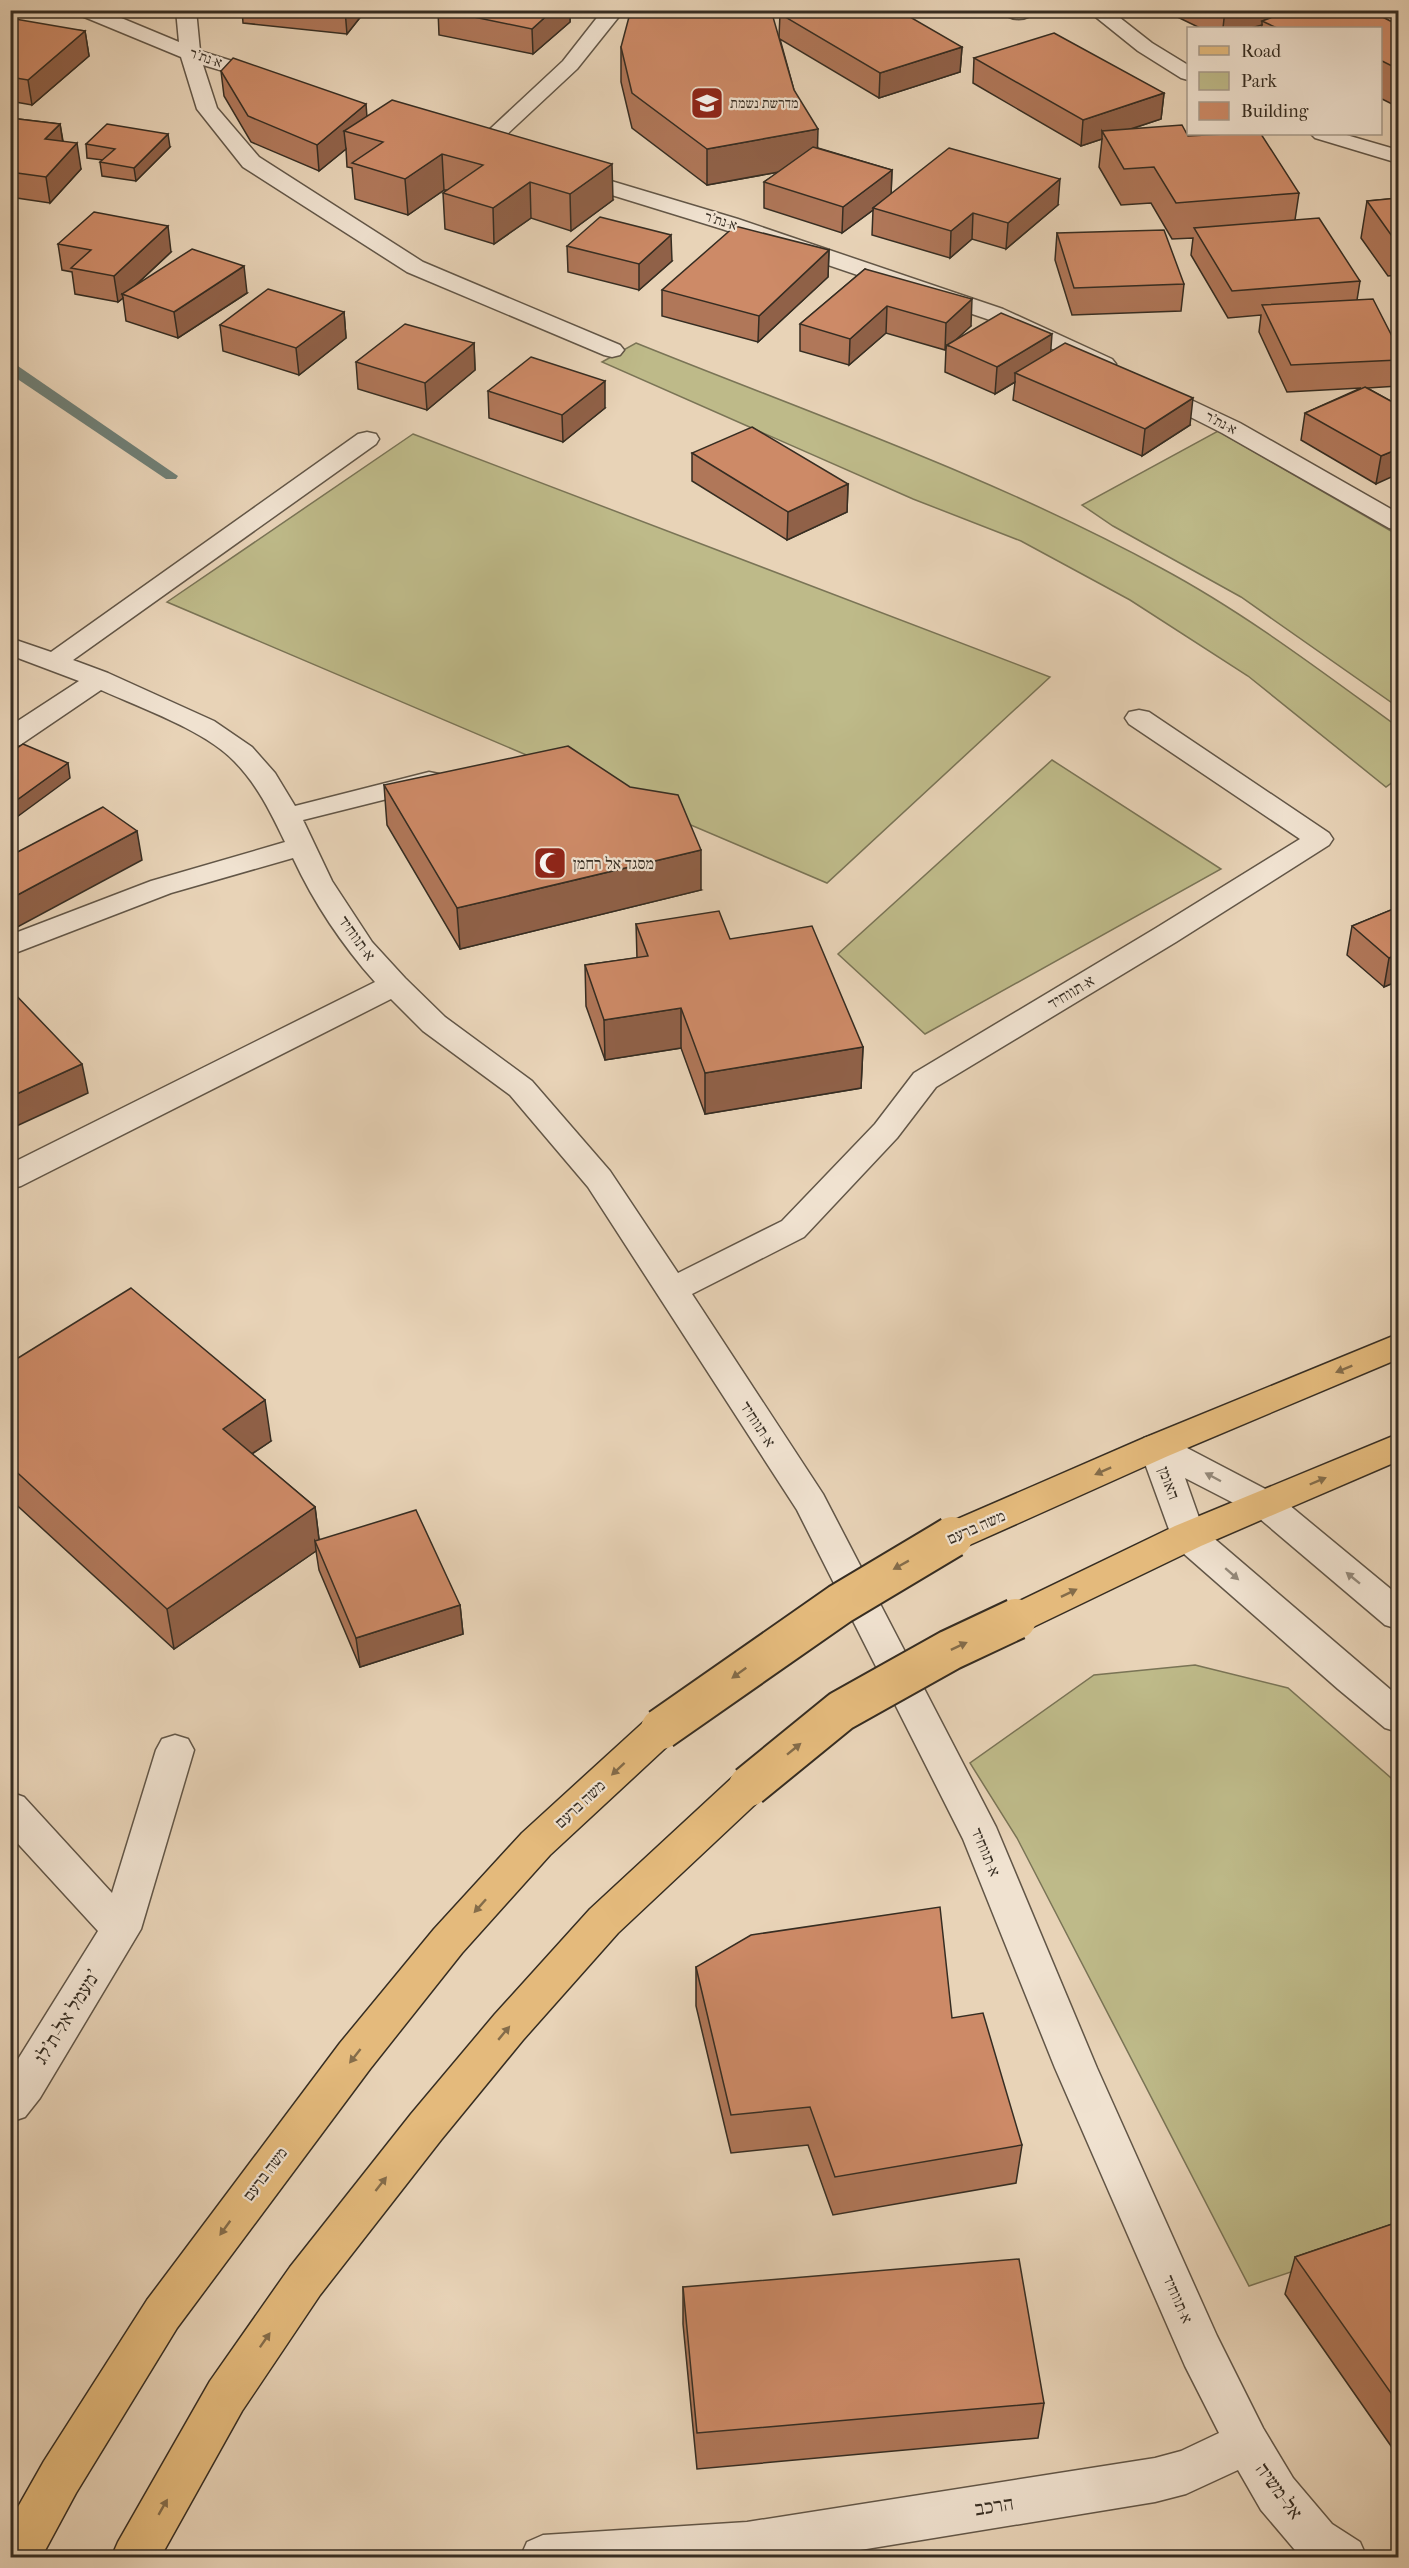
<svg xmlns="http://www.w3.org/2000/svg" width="1409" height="2568" viewBox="0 0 1409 2568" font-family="'IM FELL French Canon','Frank Ruhl Libre',serif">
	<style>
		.green { fill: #beba89; stroke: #7a7456; stroke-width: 1.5 }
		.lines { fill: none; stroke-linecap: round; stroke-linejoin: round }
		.stream { fill: #708077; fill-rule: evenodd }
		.minor-casing { stroke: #625647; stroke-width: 3 }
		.major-casing { stroke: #362d22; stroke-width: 3 }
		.minor { fill: #f0e2d0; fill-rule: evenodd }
		.major { fill: #e4ba7c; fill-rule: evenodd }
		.major-bridge-casing { stroke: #362d22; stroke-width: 44; stroke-linecap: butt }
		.major-bridge { stroke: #e4ba7c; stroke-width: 40 }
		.wall { fill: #b07759; stroke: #362d22; stroke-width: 1.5 }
		.shaded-wall { fill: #906148; stroke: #362d22; stroke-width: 1.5 }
		.building { fill: #cd8a67; stroke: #362d22; stroke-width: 1.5 }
		.oneway { fill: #846c4a }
		.oneway2 { fill: #938879 }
		.labels { text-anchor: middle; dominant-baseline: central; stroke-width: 4.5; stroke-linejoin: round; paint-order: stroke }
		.far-street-label { font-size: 14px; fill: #362d22; stroke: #f0e2d0 }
		.far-poi-label { font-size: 14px; fill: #362d22; stroke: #f0e2d0; text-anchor: start }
		.poi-label { font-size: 16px; fill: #362d22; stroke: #f0e2d0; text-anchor: start }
		.street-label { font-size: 16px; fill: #362d22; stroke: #f0e2d0 }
		.near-street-label { font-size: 20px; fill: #362d22; stroke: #f0e2d0 }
	</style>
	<rect width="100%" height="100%" fill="#e8d3b7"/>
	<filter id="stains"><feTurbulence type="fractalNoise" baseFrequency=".00333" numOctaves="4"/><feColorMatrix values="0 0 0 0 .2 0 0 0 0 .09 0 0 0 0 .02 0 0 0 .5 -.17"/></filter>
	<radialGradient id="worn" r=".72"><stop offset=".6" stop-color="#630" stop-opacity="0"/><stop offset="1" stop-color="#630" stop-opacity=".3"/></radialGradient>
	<g class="green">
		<path d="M636,343C812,414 994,477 1161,568C1245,613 1321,671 1398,727V778L1386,787L1248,676L1130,600L1021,541L913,499L602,362Z"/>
		<path d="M1218,431L1398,535V707L1241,597L1113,526L1082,505Z"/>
		<path d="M413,434L1050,677L827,883L167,602Z"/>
		<path d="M1052,760L1221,869L925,1034L838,954Z"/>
		<path d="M1195,1665L1288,1688L1398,1784V2236L1249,2286L1017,1838L970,1763L1094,1675Z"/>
	</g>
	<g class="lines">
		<path class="stream" d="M10,363L15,364L178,476L176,479H166L10,374Z"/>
		<g class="minor-casing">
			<g id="minor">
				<path d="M74,10H102L179,42L176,10H196L200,51L274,74L277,78L274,82L267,84L203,65L217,108L259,157L423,262L620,345L624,350L620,355L612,357L604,355L407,272L243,167L197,109L181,57L77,14Z"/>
				<path d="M603,10H618L621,14L577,69L489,151L482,153L475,151L471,147L475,143L563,61Z"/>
				<path d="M1001,10H1037C1027,22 1010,22 1001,10Z"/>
				<path d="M1087,10H1110L1152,43L1188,65V80L1181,78L1138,51Z"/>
				<path d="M1311,134H1343L1398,150V163L1315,138Z"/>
				<path d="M571,169L738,219L1003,309L1112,359L1116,364L1112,369L1104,371L1096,369L987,319L722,229L563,180L560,175L563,170Z"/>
				<path d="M1153,382L1240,423L1398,513V530L1389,528L1222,433L1145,394L1141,389L1145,384Z"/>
				<path d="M367,432L376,434L379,439L376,444L73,660L108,673L214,721L252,747L275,773L295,806L429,772L439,774L443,780L439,786L303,820L332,881L372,942L405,978L445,1017L532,1081L610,1171L678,1273L782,1221L875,1124L914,1073L1156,928L1300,839L1129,724L1125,718L1129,712L1139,710L1149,712L1329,833L1333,839L1329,845L1176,942L936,1087L897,1138L804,1237L692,1294L823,1494L996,1827L1097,2068L1217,2336L1263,2428L1293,2478L1332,2524L1360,2542L1367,2558L1300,2556L1261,2510L1238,2470L1186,2494L1155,2502L811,2558H520L527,2542L543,2535L747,2522L1155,2458L1181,2451L1219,2433L1185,2366L1055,2068L963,1839L797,1510L588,1187L510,1095L423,1031L391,999L21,1186L10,1189V1164L375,982C342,945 314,903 293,858L171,893L10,955V935L151,881L285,842C271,813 257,784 234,761C204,730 141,708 101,690L20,745L10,747V726L79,681L10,655V638L51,652L358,434Z"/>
				<path d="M1156,1434L1168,1438L1277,1495L1398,1595V1629L1385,1625L1253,1513L1185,1478L1203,1529L1398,1696V1732L1385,1728L1338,1689L1175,1546L1139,1447L1144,1438Z"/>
				<path d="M175,1735L188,1739L194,1750L141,1929L40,2098L25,2117L10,2122V2072L98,1931L10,1835V1792L24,1797L112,1893L156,1750L162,1739Z"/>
			</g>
		</g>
		<g class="major-casing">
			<g id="major">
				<path d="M1398,1334V1359L1168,1456L965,1547L952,1551L939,1547L934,1537L939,1527L1144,1438Z"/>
				<path d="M1398,1434V1461L1201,1546L1029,1629L1016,1633L1003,1629L998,1619L1003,1609L1175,1526Z"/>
				<path d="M661,1714L674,1718L680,1729L674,1740L550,1855L462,1953L370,2069L177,2328L76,2493L41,2558H10V2521L44,2461L147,2300L340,2043L434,1929L522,1833L648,1718Z"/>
				<path d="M749,1770L763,1775L768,1786L763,1797L618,1933L523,2040L441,2140L320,2295L242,2411L160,2558H111L118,2542L210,2381L290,2267L411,2114L495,2014L590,1909L735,1775Z"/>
			</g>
		</g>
		<use href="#minor" class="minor"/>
		<use href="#major" class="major"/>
		<g class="major-bridge-casing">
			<g id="major-bridge">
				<path d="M661,1729L840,1604L952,1537"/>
				<path d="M749,1786L841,1711L950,1650L1016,1619"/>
			</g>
		</g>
		<use href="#major-bridge" class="major-bridge"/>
	</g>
	<g class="wall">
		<path d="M242,10H366L347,34L243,23Z"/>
		<path d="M438,10H570V22L533,54L439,35Z"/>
		<path d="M1163,10H1369L1398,25V107L1380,98V28H1261L1262,25L1251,28H1200Z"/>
		<path d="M780,14L962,47L960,72L879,98L780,39L794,90L818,148L892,170L891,194L1058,205L1006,249L972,239L950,258L872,235L873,210L842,233L764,208V182L779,172L707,185L632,128L621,82V47L779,37Z"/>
		<path d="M10,23L85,31L89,56L32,105L10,101Z"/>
		<path d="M974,58L1164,93L1161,119L1131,129L1188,136L1299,193L1295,220L1360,281L1357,300L1398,348V386L1367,388L1398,405L1376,484L1301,440L1305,413L1361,388L1287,392L1259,332L1261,315L1228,318L1191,255L1193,238L1172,239L1151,203L1121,205L1099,167L1102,139L1081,146L973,83Z"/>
		<path d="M221,71L367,116L613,200L571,231L531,218L494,244L445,229L443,193L447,190H444L408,215L355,199L352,168L347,167L346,149L319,171L251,142L224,96Z"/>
		<path d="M10,118L60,124L63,141L81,169L50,203L10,197Z"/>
		<path d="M86,144L170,147L136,181L102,176L100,162L103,160L87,158Z"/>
		<path d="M1398,198V275L1388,276L1361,238L1367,201Z"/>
		<path d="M1057,233L1184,284L1181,311L1072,315L1055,260Z"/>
		<path d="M58,244L171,252L135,286L247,293L178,338L126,321L123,298L118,302L75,294L72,272L62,270Z"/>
		<path d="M567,246L672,261L639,290L568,272Z"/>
		<path d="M829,250L828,277L758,342L662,316V290Z"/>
		<path d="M865,269L971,326L956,339L1050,352L1190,425L1142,456L1013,400L1015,382L995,394L945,372L946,348L945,350L886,333L849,365L800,351V324Z"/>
		<path d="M344,312L346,338L299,375L223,351L220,325Z"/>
		<path d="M474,343L475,370L427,410L358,389L356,362Z"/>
		<path d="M488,391L605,408L563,442L489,418Z"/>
		<path d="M692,453L848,484L847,512L787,540L692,481Z"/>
		<path d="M384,785L701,890L460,949L387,825Z"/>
		<path d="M1398,907V981L1384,987L1347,955L1352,926Z"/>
		<path d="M636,924L730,939L863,1047L861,1088L705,1114L681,1048L605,1060L586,1006L585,965L637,958Z"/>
		<path d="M10,1363L271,1441L252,1454L315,1507L319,1539L460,1605L463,1634L360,1667L319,1570L316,1551L174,1649L10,1499Z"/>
		<path d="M696,1967L952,2018L1022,2145L1016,2183L833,2215L808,2145L731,2153L696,2006Z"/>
		<path d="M1398,2222V2456L1285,2294L1295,2257Z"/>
		<path d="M683,2287L1044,2403L1038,2438L697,2469L683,2324Z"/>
	</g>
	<g class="shaded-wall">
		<path d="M345,10H366L347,34Z"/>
		<path d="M553,10H570V22L533,54L532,29Z"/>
		<path d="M1225,10H1300L1262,21V25L1251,28H1223Z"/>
		<path d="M85,31L89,56L32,105L28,80Z"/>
		<path d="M962,47L960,72L879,98L880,73Z"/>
		<path d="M1164,93L1161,119L1106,137L1102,131V139L1081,146L1083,120Z"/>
		<path d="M366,104L368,130L344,131L346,149L319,171L317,145Z"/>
		<path d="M60,124L64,150L45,139Z"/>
		<path d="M818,129L817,165L707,185V149Z"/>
		<path d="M168,134L170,147L136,181L134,168Z"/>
		<path d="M77,143L81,169L50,203L46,177Z"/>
		<path d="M442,154L444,190L408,215L405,179Z"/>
		<path d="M612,164L613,200L571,231L570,194Z"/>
		<path d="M892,170L891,196L873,208V210L842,233L843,207Z"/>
		<path d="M1060,179L1058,205L1006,249L1008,223Z"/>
		<path d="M530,182L531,218L494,244L493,208Z"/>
		<path d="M973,213L972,239L950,258L951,231Z"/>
		<path d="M168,226L171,252L125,295L122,294L123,298L118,302L114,276Z"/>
		<path d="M671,235L672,261L639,290V264Z"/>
		<path d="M829,250L828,277L758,342L759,316Z"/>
		<path d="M244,266L247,293L178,338L174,312Z"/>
		<path d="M972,299L971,326L949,346L947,345L946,348L945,350L946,323Z"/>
		<path d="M887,306L886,333L849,365L850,339Z"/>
		<path d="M344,312L346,338L299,375L296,348Z"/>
		<path d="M1052,334L1050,361L1015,373V382L995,394L997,367Z"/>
		<path d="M474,343L475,370L427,410L425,383Z"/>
		<path d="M605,381V408L563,442L562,415Z"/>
		<path d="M1193,398L1190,425L1142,456L1145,429Z"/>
		<path d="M1398,449V474L1376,484L1381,456Z"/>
		<path d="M848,484L847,512L787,540L788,512Z"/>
		<path d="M68,763L70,778L10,822V805Z"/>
		<path d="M137,831L142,860L10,931V899Z"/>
		<path d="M701,850V890L460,949L457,908Z"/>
		<path d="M1398,954V981L1384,987L1389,958Z"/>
		<path d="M681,1008V1048L605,1060L604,1020Z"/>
		<path d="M863,1047L861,1088L705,1114V1073Z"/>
		<path d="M82,1064L88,1093L10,1129V1097Z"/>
		<path d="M265,1400L271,1441L229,1469L223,1429Z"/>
		<path d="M315,1507L320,1548L315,1541L316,1551L174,1649L167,1609Z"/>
		<path d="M460,1605L463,1634L360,1667L356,1638Z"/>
	</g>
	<g class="building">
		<path d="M440,10H553L532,29Z"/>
		<path d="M636,10H771L794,90L818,129L707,149L632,93L621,47L629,17Z"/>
		<path d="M790,10H898L962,47L880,73L780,14Z"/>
		<path d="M1292,10H1369L1398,25V69L1380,60V28H1277L1262,21Z"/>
		<path d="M15,19L85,31L28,80L10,77V23Z"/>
		<path d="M1054,33L1164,93L1083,120L974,58Z"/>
		<path d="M233,58L366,104L317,145L248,116L221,71Z"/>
		<path d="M392,100L612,164L570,194L530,182L493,208L443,193L483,165L442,154L405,179L352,163L383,142L344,131Z"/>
		<path d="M10,118L60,124L45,139L77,143L46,177L10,172Z"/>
		<path d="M107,124L168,134L134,168L100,162L115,149L86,144Z"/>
		<path d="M1182,125L1188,136L1226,134H1261L1299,193L1176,203L1154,167L1124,169L1102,131Z"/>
		<path d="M813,147L892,170L843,207L764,182Z"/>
		<path d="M949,148L1060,179L1008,223L973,213L951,231L873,208Z"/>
		<path d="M1398,198V239H1394L1367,201Z"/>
		<path d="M94,212L168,226L114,276L71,268L91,250L58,244Z"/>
		<path d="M600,217L671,235L639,264L567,246Z"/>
		<path d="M1319,218L1360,281L1232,291L1194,228Z"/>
		<path d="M735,226L829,250L759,316L662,290Z"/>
		<path d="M1164,230L1184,284L1074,288L1057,233Z"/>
		<path d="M192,249L244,266L174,312L122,294Z"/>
		<path d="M865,269L972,299L946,323L887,306L850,339L800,324Z"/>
		<path d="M268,289L344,312L296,348L220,325Z"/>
		<path d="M1373,299L1398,348V360L1291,365L1262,305Z"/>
		<path d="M1001,313L1052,334L997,367L947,345Z"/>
		<path d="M405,324L474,343L425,383L356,362Z"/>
		<path d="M1065,343L1193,398L1145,429L1015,373Z"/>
		<path d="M531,357L605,381L562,415L488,391Z"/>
		<path d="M1365,387L1398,405V449L1381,456L1305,413Z"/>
		<path d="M752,427L848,484L788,512L692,453Z"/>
		<path d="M23,744L68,763L10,805V753Z"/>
		<path d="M568,746L630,787L678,795L701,850L457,908L384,785Z"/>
		<path d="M103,807L137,831L10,899V856Z"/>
		<path d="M1398,907V954L1389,958L1352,926Z"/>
		<path d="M719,911L730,939L812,926L863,1047L705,1073L681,1008L604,1020L585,965L648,956L636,924Z"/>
		<path d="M10,989L82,1064L10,1097Z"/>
		<path d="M131,1288L265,1400L223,1429L315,1507L167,1609L10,1466V1363Z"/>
		<path d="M416,1510L460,1605L356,1638L315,1541Z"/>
		<path d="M940,1907L952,2018L983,2013L1022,2145L835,2177L810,2107L731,2115L696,1967L751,1935Z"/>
		<path d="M1398,2222V2403L1295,2257Z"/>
		<path d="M1019,2259L1044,2403L697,2433L683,2287Z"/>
	</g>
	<defs><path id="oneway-solid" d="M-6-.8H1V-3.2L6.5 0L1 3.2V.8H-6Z" transform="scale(1.5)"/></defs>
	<g class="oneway">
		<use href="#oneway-solid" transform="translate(1344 1369) rotate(158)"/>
		<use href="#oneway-solid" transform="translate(1103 1471) rotate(156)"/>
		<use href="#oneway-solid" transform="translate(1318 1481) rotate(-23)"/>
		<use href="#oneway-solid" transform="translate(901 1565) rotate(151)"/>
		<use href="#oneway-solid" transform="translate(1069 1593) rotate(-26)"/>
		<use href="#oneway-solid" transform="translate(959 1646) rotate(-25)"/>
		<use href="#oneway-solid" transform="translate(739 1673) rotate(144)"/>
		<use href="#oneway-solid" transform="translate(794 1749) rotate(-39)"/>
		<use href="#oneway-solid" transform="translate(618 1769) rotate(137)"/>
		<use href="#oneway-solid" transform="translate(480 1906) rotate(132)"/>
		<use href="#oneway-solid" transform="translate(504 2033) rotate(-50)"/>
		<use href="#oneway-solid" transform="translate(355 2056) rotate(128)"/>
		<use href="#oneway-solid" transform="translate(381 2184) rotate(-52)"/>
		<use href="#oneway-solid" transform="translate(225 2228) rotate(126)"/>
		<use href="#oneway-solid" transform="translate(265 2340) rotate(-55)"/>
		<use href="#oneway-solid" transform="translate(163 2507) rotate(-60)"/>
	</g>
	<g class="oneway2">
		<use href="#oneway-solid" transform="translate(1213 1477) rotate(-152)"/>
		<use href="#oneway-solid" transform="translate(1232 1574) rotate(41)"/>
		<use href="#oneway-solid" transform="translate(1353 1578) rotate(-141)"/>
	</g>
	<defs>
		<g id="school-square" transform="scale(1.725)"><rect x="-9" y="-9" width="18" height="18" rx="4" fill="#8f2418" stroke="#f0e2d0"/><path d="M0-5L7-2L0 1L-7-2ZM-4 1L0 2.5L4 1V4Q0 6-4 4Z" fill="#fff"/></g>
		<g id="mosque-square" transform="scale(1.725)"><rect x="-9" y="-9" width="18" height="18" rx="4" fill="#8f2418" stroke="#f0e2d0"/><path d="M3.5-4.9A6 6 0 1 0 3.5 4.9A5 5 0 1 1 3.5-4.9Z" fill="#fff"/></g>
	</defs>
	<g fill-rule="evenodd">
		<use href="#school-square" x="707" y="103"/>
		<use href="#mosque-square" x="550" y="863"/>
	</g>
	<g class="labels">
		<g class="far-street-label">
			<text transform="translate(206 58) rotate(19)">א-נת'ר</text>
			<text transform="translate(721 221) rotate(18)">א-נת'ר</text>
			<text transform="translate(1221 423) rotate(28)">א-נת'ר</text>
		</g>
		<g class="far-poi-label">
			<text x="730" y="103">מדרשת נשמת</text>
		</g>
		<g class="poi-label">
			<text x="573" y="863">מסגד אל רחמן</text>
		</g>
		<g class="street-label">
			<text transform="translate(357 938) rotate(54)">א-תווחיד</text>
			<text transform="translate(1071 992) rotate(-31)">א-תווחיד</text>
			<text transform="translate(758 1424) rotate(57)">א-תווחיד</text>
			<text transform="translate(1169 1483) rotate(70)">האומן</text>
			<text transform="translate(976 1527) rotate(-24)">משה ברעם</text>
			<text transform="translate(580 1804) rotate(-43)">משה ברעם</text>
			<text transform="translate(986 1852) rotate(67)">א-תווחיד</text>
			<text transform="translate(265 2174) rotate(-53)">משה ברעם</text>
			<text transform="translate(1178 2299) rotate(66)">א-תווחיד</text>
		</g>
		<g class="near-street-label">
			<text transform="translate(67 2017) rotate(-58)">מעמל אל-ת'לג'</text>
			<text transform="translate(1279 2491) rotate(54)">אל-משיה</text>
			<text transform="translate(994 2506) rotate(-9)">הרכב</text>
		</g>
	</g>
	<rect width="1409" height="2568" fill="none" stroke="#e8d3b7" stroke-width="36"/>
	<rect x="12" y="12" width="1385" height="2544" fill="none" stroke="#362d22" stroke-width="3"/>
	<rect x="18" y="18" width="1373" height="2532" fill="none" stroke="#362d22" stroke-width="1.5"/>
	<rect x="1187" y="27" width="195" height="108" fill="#f0e2d0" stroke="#a69a8a" stroke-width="1.5"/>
	<rect x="1199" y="46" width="30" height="9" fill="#e4ba7c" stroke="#a69a8a" stroke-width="1.5"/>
	<text x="1241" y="57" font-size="18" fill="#362d22">Road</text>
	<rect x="1199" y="72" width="30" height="18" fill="#beba89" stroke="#a69a8a" stroke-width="1.5"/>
	<text x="1241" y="87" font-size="18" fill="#362d22">Park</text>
	<rect x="1199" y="102" width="30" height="18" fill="#cd8a67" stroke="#a69a8a" stroke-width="1.5"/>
	<text x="1241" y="117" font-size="18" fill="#362d22">Building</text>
	<rect width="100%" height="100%" filter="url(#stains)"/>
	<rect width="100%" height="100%" fill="url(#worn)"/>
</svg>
